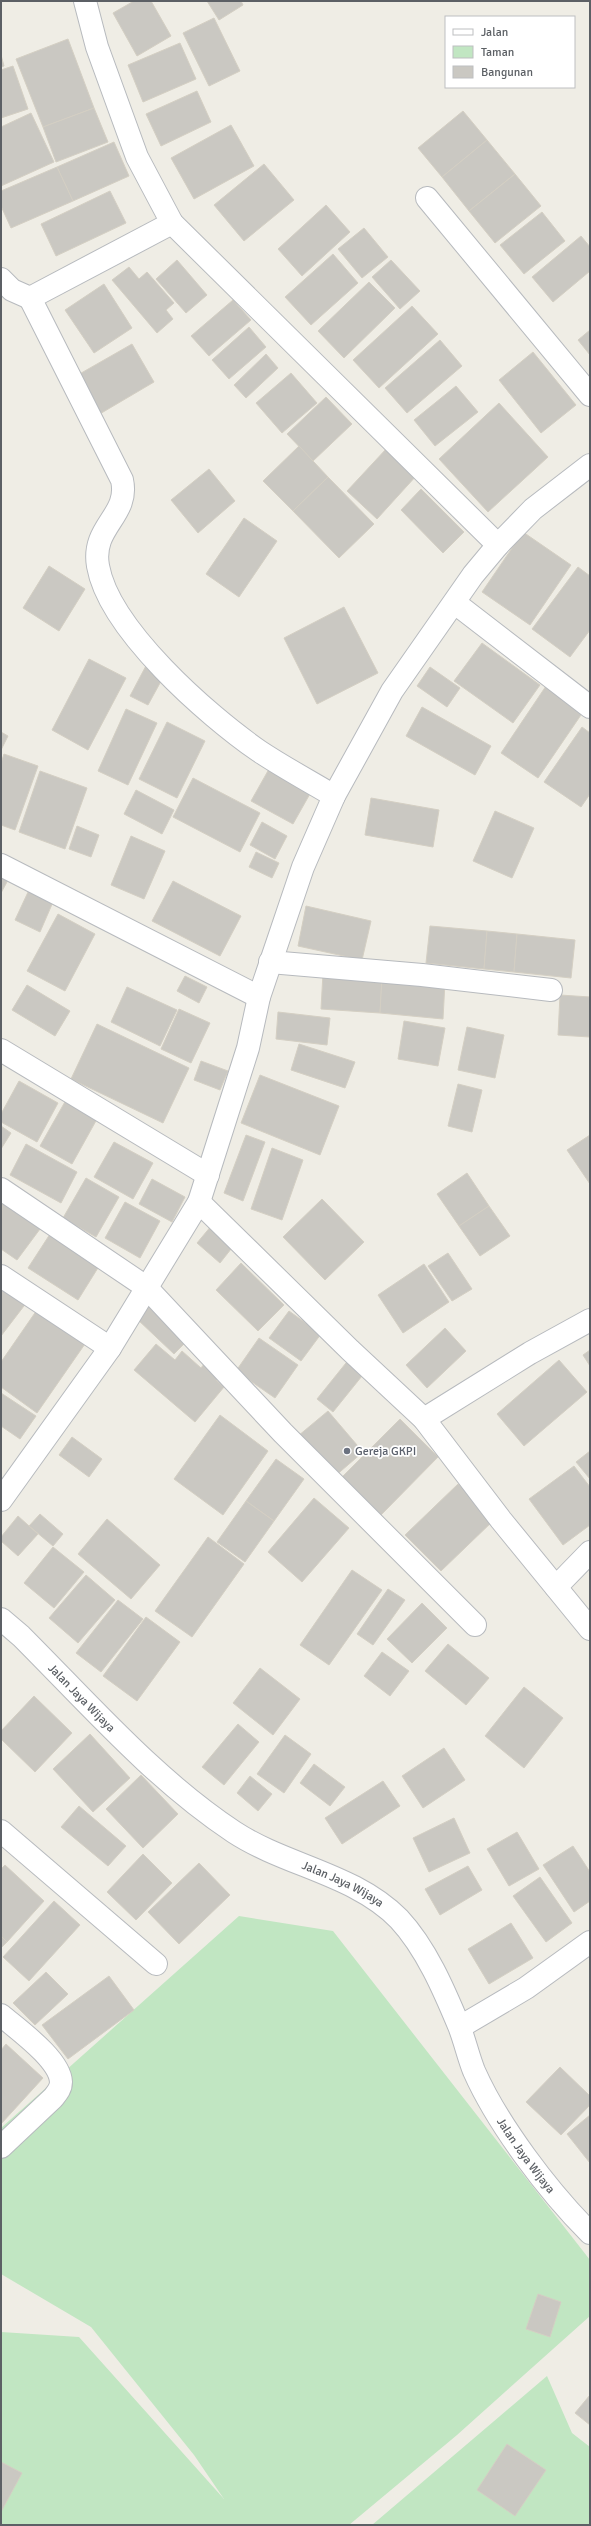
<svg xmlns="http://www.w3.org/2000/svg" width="591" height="2526" viewBox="0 0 591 2526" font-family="Signika,sans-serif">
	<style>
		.green { fill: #c1e6c2 }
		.building { fill: #cac8c2; stroke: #d4cfc3 }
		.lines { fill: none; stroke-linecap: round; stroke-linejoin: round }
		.minor-casing { stroke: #b7babe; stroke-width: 24 }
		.minor { stroke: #fff; stroke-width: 22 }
		.worship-dot { fill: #6b7280; stroke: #fff; stroke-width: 1.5 }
		.labels { text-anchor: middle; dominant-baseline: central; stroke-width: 3.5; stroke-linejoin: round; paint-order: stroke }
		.worship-label { font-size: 12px; fill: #5b616d; stroke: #fff; text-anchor: start }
		.street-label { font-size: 12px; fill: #5c6065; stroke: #fff }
	</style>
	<rect width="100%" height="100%" fill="#efede5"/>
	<g class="green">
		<path d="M239,1916L333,1931L590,2260V2316L457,2435L349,2525H1V2332L79,2337L224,2499L194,2455L91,2327L1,2274V2128Z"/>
		<path d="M547,2376L572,2433L590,2447V2525H372Z"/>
	</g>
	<g class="building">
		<path d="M134,1H151L171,36L137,56L113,13Z"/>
		<path d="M207,1H241L243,5L219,20Z"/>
		<path d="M214,18L240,71L209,86L183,33Z"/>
		<path d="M68,39L94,108L43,127L16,59Z"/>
		<path d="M180,43L196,79L143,102L128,65Z"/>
		<path d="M1,55L4,66L1,67Z"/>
		<path d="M13,66L28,109L1,118V70Z"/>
		<path d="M197,91L211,122L161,146L146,114Z"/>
		<path d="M94,108L108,142L56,162L43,127Z"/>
		<path d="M463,111L487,140L442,177L418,148Z"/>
		<path d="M31,113L54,162L1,186V127Z"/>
		<path d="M231,125L254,166L194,199L171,158Z"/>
		<path d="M487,140L515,174L469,211L442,177Z"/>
		<path d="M114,142L129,176L73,201L57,167Z"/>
		<path d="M264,164L294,200L244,241L214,205Z"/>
		<path d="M57,167L73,201L11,228L1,206V191Z"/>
		<path d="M515,174L541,206L495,243L469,211Z"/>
		<path d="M110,191L126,223L56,256L41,224Z"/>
		<path d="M326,205L350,232L302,276L278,249Z"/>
		<path d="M542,212L565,241L524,274L500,245Z"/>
		<path d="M364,228L388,257L362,278L338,249Z"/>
		<path d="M581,236L590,247V271L553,302L532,277Z"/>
		<path d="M333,254L358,283L311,325L285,297Z"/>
		<path d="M177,260L207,295L186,313L156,279Z"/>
		<path d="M391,260L420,291L400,309L372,277Z"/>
		<path d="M129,267L139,279L147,272L174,303L166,310L173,319L157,333L112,280Z"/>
		<path d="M369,282L395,308L344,358L318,331Z"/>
		<path d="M104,284L132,328L94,353L65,310Z"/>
		<path d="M233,300L251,320L209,356L191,336Z"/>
		<path d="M412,306L438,334L379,388L353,360Z"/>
		<path d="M249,327L266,347L229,379L212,360Z"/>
		<path d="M590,330V355L578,340Z"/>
		<path d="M440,340L462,366L407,413L385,388Z"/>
		<path d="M132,344L154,382L98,415L76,376Z"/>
		<path d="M533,352L576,405L541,433L499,380Z"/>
		<path d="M266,354L278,368L246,398L234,385Z"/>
		<path d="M291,373L317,403L282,433L256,403Z"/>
		<path d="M456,386L478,412L435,446L414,420Z"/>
		<path d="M326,397L352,424L313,461L287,434Z"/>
		<path d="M499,403L548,457L488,512L439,459Z"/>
		<path d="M299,446L328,477L293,511L263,481Z"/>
		<path d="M387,448L417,475L377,519L347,491Z"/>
		<path d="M209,469L235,501L198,533L171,500Z"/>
		<path d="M328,477L374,524L339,558L293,511Z"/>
		<path d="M421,489L464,532L443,553L401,510Z"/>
		<path d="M244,518L277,541L239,597L206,574Z"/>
		<path d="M523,532L571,565L530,625L482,592Z"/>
		<path d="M49,566L85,589L59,631L23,608Z"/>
		<path d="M578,567L590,576V630L570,657L532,629Z"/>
		<path d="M344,607L378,673L317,704L284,638Z"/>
		<path d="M482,643L540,685L513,723L454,681Z"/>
		<path d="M89,659L126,678L88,750L52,730Z"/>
		<path d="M148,662L166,672L148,705L130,696Z"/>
		<path d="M430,667L460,688L447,707L417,686Z"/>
		<path d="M546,686L583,712L538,778L501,753Z"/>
		<path d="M422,707L491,746L475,775L406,736Z"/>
		<path d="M126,709L157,723L128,785L98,771Z"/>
		<path d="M167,722L205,741L177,798L139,779Z"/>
		<path d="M582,727L590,733V794L581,807L544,782Z"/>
		<path d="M1,732L8,736L1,750Z"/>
		<path d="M4,754L38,766L15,830L1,825V763Z"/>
		<path d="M269,769L311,792L293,824L251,801Z"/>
		<path d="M40,771L87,788L65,849L19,832Z"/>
		<path d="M193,778L260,813L240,852L173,817Z"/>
		<path d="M136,790L174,810L162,834L124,814Z"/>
		<path d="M371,798L439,810L433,847L365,835Z"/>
		<path d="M495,811L534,828L512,878L473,861Z"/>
		<path d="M262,822L287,836L275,859L250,845Z"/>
		<path d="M77,826L99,835L91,857L69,849Z"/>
		<path d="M131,836L165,851L144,899L111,885Z"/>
		<path d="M256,852L279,863L272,878L249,867Z"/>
		<path d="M1,877L8,880L1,893Z"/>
		<path d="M173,881L241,916L220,956L152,921Z"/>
		<path d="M29,890L53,902L40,932L15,920Z"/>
		<path d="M306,906L371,921L362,960L298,946Z"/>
		<path d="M58,914L95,934L65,991L27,971Z"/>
		<path d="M430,926L487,931L484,969L426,963Z"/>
		<path d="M487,931L517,934L514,972L484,969Z"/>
		<path d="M517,934L575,940L571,978L514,972Z"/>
		<path d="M323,973L382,977L380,1013L321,1009Z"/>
		<path d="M185,976L207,987L199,1003L177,991Z"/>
		<path d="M382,977L445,982L443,1019L380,1013Z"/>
		<path d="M27,985L70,1011L55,1036L12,1010Z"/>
		<path d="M127,987L177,1010L160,1046L111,1022Z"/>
		<path d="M560,995L590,997V1037L558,1035Z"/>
		<path d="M179,1009L210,1023L191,1063L161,1049Z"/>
		<path d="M278,1012L330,1018L327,1045L276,1039Z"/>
		<path d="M404,1021L445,1028L438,1066L398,1059Z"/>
		<path d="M97,1024L189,1068L163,1123L71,1079Z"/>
		<path d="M467,1027L504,1035L495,1078L458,1070Z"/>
		<path d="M299,1044L355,1062L345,1088L291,1070Z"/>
		<path d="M201,1061L228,1071L220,1090L194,1080Z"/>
		<path d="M260,1075L339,1106L320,1155L241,1123Z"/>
		<path d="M19,1081L58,1103L37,1142L1,1122V1114Z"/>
		<path d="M458,1084L482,1090L472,1132L448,1126Z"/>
		<path d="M66,1100L97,1119L72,1164L40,1146Z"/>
		<path d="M1,1126L11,1133L1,1149Z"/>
		<path d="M246,1135L265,1142L243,1201L224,1193Z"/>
		<path d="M590,1135V1184L567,1150Z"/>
		<path d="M114,1142L153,1163L133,1199L94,1177Z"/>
		<path d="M26,1144L77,1172L61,1203L10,1175Z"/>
		<path d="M272,1148L303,1160L282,1220L251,1209Z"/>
		<path d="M467,1173L489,1206L459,1226L437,1194Z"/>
		<path d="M86,1178L119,1197L96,1237L63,1218Z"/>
		<path d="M152,1179L185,1197L172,1222L139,1204Z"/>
		<path d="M322,1199L364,1242L325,1280L283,1237Z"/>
		<path d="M2,1201L40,1229L17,1260L1,1249Z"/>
		<path d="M125,1202L160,1221L140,1258L105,1238Z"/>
		<path d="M489,1206L510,1236L480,1256L459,1226Z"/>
		<path d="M212,1225L235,1244L220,1263L197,1243Z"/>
		<path d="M52,1231L101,1263L78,1300L28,1268Z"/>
		<path d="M448,1253L472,1289L452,1301L428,1266Z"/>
		<path d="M241,1263L284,1305L258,1331L216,1290Z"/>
		<path d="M424,1264L449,1302L403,1333L378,1295Z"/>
		<path d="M1,1282L27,1302L1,1336Z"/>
		<path d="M152,1300L191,1337L174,1354L136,1318Z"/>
		<path d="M39,1307L87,1341L37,1413L1,1387V1362Z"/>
		<path d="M289,1311L321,1334L301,1361L269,1338Z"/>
		<path d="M445,1328L466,1351L427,1388L406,1365Z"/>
		<path d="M259,1338L298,1365L275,1398L236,1371Z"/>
		<path d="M156,1344L175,1360L182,1351L201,1368L208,1359L222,1372L216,1380L224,1387L195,1422L134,1370Z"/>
		<path d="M590,1350V1366L583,1355Z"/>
		<path d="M350,1358L366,1371L333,1412L317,1399Z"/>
		<path d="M559,1360L587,1392L524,1446L497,1414Z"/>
		<path d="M1,1393L36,1416L20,1439L1,1426Z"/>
		<path d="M328,1411L363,1452L334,1477L298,1436Z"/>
		<path d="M220,1415L268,1451L223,1515L174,1479Z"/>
		<path d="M400,1419L438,1457L380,1516L341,1478Z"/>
		<path d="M72,1437L102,1459L89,1477L59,1455Z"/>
		<path d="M590,1451V1479L576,1462Z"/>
		<path d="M276,1459L304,1479L274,1521L246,1501Z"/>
		<path d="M574,1466L590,1487V1525L563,1545L529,1499Z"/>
		<path d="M458,1484L494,1520L441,1571L405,1535Z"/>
		<path d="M314,1498L349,1528L302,1582L268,1552Z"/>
		<path d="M246,1501L274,1521L245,1562L217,1542Z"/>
		<path d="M40,1514L63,1534L53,1546L29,1526Z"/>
		<path d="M18,1516L38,1534L18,1556L1,1541V1537Z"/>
		<path d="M107,1519L160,1565L131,1599L78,1554Z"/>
		<path d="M208,1537L244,1564L192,1637L155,1611Z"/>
		<path d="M53,1547L84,1572L54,1608L24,1583Z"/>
		<path d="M352,1570L382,1590L329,1665L300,1645Z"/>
		<path d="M86,1575L115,1600L78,1643L49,1618Z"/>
		<path d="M388,1589L405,1600L373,1645L357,1634Z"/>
		<path d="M118,1600L143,1619L101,1672L76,1653Z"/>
		<path d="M422,1603L447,1628L412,1663L387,1639Z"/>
		<path d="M146,1617L180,1642L137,1701L103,1676Z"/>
		<path d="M448,1644L489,1678L466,1705L425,1671Z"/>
		<path d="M382,1652L409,1671L390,1696L364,1676Z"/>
		<path d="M260,1668L300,1699L273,1735L233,1703Z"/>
		<path d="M524,1687L563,1718L524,1768L485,1736Z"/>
		<path d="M34,1696L72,1733L35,1772L1,1739V1731Z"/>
		<path d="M238,1724L259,1742L224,1785L202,1767Z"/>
		<path d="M90,1734L130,1778L93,1812L53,1769Z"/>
		<path d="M285,1735L311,1754L284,1793L257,1774Z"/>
		<path d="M444,1748L465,1780L423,1808L402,1776Z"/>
		<path d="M314,1764L345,1787L330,1806L300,1783Z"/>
		<path d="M141,1775L178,1814L143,1848L106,1809Z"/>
		<path d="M250,1776L272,1794L258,1811L237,1793Z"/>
		<path d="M383,1781L400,1806L342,1844L325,1818Z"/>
		<path d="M79,1806L126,1846L108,1866L61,1827Z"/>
		<path d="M454,1818L470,1853L429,1872L413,1838Z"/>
		<path d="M517,1832L539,1869L509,1886L487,1849Z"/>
		<path d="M573,1846L590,1872V1901L574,1912L543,1865Z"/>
		<path d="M143,1854L172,1883L136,1920L107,1892Z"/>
		<path d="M199,1863L230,1895L179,1944L148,1912Z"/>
		<path d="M5,1865L44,1901L7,1942L1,1936V1869Z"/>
		<path d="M468,1866L482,1890L440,1915L425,1889Z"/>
		<path d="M540,1877L572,1923L546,1942L513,1896Z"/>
		<path d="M54,1901L80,1925L29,1981L3,1957Z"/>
		<path d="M511,1923L533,1958L489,1984L468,1949Z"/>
		<path d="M1,1936L7,1942L1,1948Z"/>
		<path d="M46,1972L68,1994L35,2025L13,2003Z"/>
		<path d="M109,1976L134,2010L68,2059L42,2025Z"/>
		<path d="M6,2044L43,2078L1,2124V2050Z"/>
		<path d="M560,2067L590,2096V2105L561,2135L526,2102Z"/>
		<path d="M590,2115V2163L567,2134Z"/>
		<path d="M538,2294L561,2302L550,2337L526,2329Z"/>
		<path d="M590,2395V2425L575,2413Z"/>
		<path d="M507,2444L546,2470L515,2516L477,2490Z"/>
		<path d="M1,2462L22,2473L1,2512Z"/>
	</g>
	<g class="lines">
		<g class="minor-casing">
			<g id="minor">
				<path d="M85,1L97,47L137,157L172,223L498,545"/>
				<path d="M427,198L590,395"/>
				<path d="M1,279L12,290L30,298L172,223"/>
				<path d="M30,298L122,480C130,516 91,526 98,566C109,629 207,715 259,751C283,767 309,781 334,796"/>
				<path d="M455,603L590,707"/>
				<path d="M1,865L259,997"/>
				<path d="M270,962L422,975L551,990"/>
				<path d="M1,1050L208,1175"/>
				<path d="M1,1189L146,1287L283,1433L475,1625"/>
				<path d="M199,1202L350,1350L424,1419L501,1520L590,1629"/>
				<path d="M1,1276L110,1348"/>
				<path d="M424,1419L530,1353L590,1320"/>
				<path d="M1,1500L110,1348L199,1202L248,1048L259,997L303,867L334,796L392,691L473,575L498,545L533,509L590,465"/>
				<path d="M556,1587L590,1552"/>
				<path id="s1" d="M1,1619L21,1636C89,1704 154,1779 234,1832C286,1866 355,1874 399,1919C426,1948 444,1990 459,2026C465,2041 468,2056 474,2071C498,2125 548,2191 590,2233"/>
				<path d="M1,1831L156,1964"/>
				<path d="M1,2015C17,2029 60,2059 61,2082C61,2089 57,2093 53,2098L1,2147"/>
				<path d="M460,2027L526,1988L590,1942"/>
			</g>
		</g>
		<use href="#minor" class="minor"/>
	</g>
	<circle class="worship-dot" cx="347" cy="1451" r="4"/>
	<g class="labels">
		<g class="worship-label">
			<text x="355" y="1451">Gereja GKPI</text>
		</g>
		<g class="street-label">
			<text stroke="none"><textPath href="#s1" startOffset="113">Jalan Jaya Wijaya</textPath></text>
			<text stroke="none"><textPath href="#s1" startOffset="437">Jalan Jaya Wijaya</textPath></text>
			<text stroke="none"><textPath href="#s1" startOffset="774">Jalan Jaya Wijaya</textPath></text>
		</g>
	</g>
	<rect width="591" height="2526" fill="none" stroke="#5c6065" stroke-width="4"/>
	<rect x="445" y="16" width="130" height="72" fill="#ffffff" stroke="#bebfc1"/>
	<rect x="453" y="29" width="20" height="6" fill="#ffffff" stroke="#bebfc1"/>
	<text x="481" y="36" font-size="12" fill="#5c6065">Jalan</text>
	<rect x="453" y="46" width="20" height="12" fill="#c1e6c2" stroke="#bebfc1"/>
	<text x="481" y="56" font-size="12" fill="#5c6065">Taman</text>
	<rect x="453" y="66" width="20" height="12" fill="#cac8c2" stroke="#bebfc1"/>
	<text x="481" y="76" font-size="12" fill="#5c6065">Bangunan</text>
</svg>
